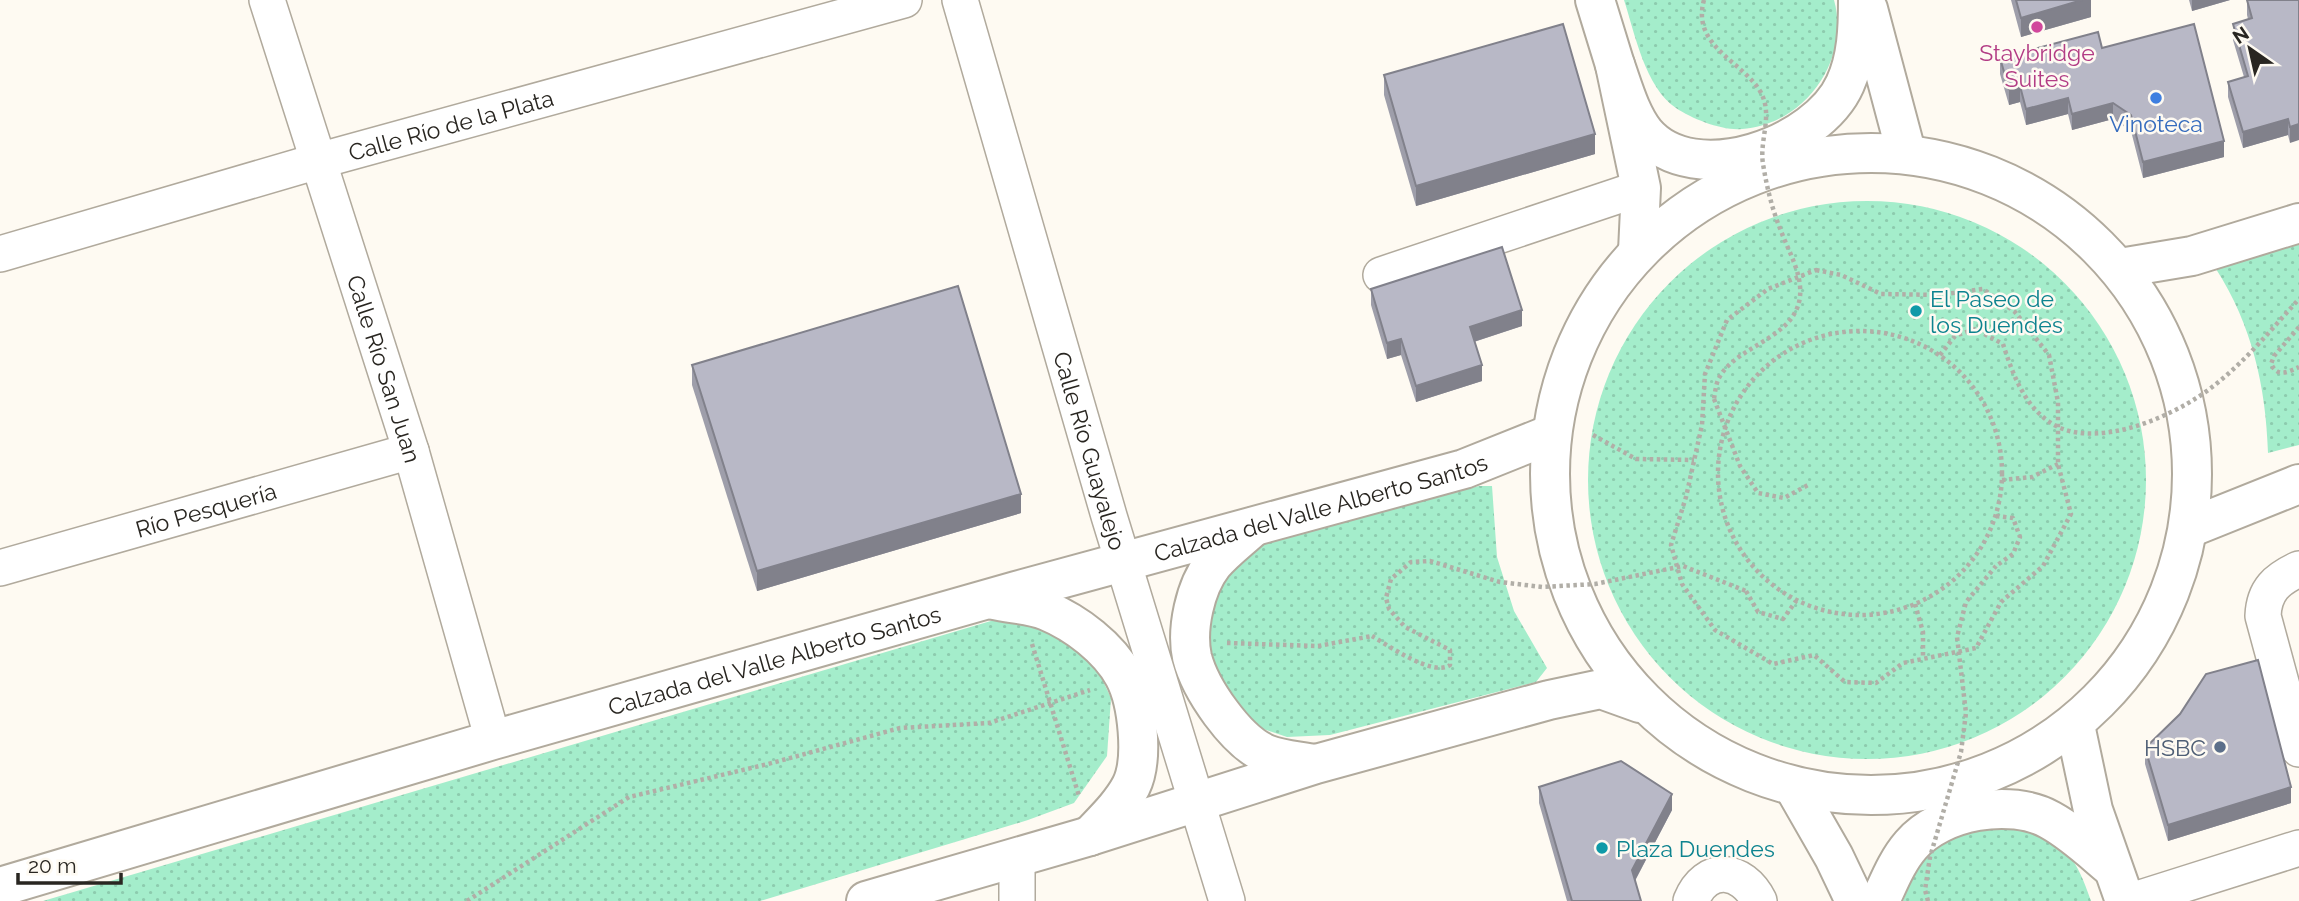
<svg xmlns="http://www.w3.org/2000/svg" width="2299" height="901" viewBox="0 0 2299 901" font-family="Raleway,sans-serif">
	<style>
		.park { fill: url(#park-dots) }
		.lines { fill: none; stroke-linecap: round; stroke-linejoin: round }
		.minor-casing { stroke: #b1aa9d; stroke-width: 38 }
		.major-casing { stroke: #b1aa9d; stroke-width: 42 }
		.path { stroke: #b1aea7; stroke-width: 4.5; stroke-dasharray: 3.5 3.5; stroke-linecap: butt }
		.minor { stroke: #fff; stroke-width: 35 }
		.major { stroke: #fff; stroke-width: 38 }
		.path-bridge { stroke: #b1aea7; stroke-width: 4.5; stroke-dasharray: 3.5 3.5; stroke-linecap: butt }
		.wall { fill: #9e9eaa }
		.shaded-wall { fill: #81818b }
		.building { fill: #b8b8c6; stroke: #81818b; stroke-width: 2 }
		.hotel-dot { fill: #d1479c; stroke: #fefaf2; stroke-width: 2.5 }
		.shop-dot { fill: #3f7fe0; stroke: #fefaf2; stroke-width: 2.5 }
		.culture-dot { fill: #0f9aa8; stroke: #fefaf2; stroke-width: 2.5 }
		.service-dot { fill: #5c6f8a; stroke: #fefaf2; stroke-width: 2.5 }
		.labels { text-anchor: middle; dominant-baseline: central; stroke-width: 5; stroke-linejoin: round; paint-order: stroke }
		.hotel-label { font-size: 23px; fill: #b23c85; stroke: #fefaf2 }
		.shop-label { font-size: 23px; fill: #366cbe; stroke: #fefaf2 }
		.street-label { font-size: 23px; fill: #292621; stroke: #fefaf2 }
		.culture-label { font-size: 23px; fill: #0d838f; stroke: #fefaf2; text-anchor: start }
		.service-label { font-size: 23px; fill: #4e5e75; stroke: #fefaf2; text-anchor: end }
	</style>
	<defs>
		<pattern id="park-dots" width="8" height="8" patternUnits="userSpaceOnUse" patternTransform="scale(1.75)"><rect width="8" height="8" fill="#a4edcb"/><path d="M2 2h.1M6 6h.1" fill="none" stroke="#8dcbae" stroke-width="1.8" stroke-linecap="round"/></pattern>
	</defs>
	<rect width="100%" height="100%" fill="#fefaf2"/>
	<g class="park">
		<path d="M1624,0H1834C1851,60 1804,125 1742,129C1723,131 1692,119 1676,108C1645,87 1635,34 1624,0Z"/>
		<circle cx="1867" cy="480" r="279"/>
		<path d="M2299,242V445L2268,453C2266,387 2252,325 2216,269Z"/>
		<path d="M1479,486H1492L1497,557L1514,611L1547,668L1536,682L1330,735L1287,737L1246,723L1207,680L1201,597L1254,543Z"/>
		<path d="M1001,618L1046,624L1089,651L1111,698L1107,756L1074,803L1028,820L760,901H43Z"/>
		<path d="M2019,823C2065,847 2074,851 2091,901H1903L1919,860L1953,831Z"/>
	</g>
	<g class="lines">
		<g class="minor-casing">
			<g id="minor">
				<path id="s1" d="M267,0L411,451L493,740"/>
				<path id="s2" d="M960,0L1109,516L1227,901"/>
				<path id="s3" d="M0,254L318,161L904,0"/>
				<path d="M1381,275L1641,188"/>
				<path id="s4" d="M0,568L411,451"/>
				<path d="M2299,569C2277,579 2264,590 2263,616L2299,749"/>
				<path d="M1017,901V857"/>
				<path d="M1691,901C1706,864 1742,867 1759,901"/>
				<path d="M2131,901L2299,848"/>
			</g>
		</g>
		<g class="major-casing">
			<g id="major">
				<path d="M1595,0L1615,65L1641,188L1638,251"/>
				<path d="M1868,9L1906,152"/>
				<path d="M1615,65C1623,87 1630,114 1645,133C1694,191 1818,145 1845,84C1857,58 1858,28 1858,0"/>
				<circle cx="1871" cy="474" r="321"/>
				<path d="M2120,268L2192,256L2299,223"/>
				<path d="M1253,527C1240,539 1224,551 1213,564C1195,587 1186,629 1192,657C1200,689 1236,741 1266,754C1280,760 1299,761 1314,764"/>
				<path d="M2189,528L2299,484"/>
				<path d="M994,600C1011,604 1031,604 1047,611C1076,623 1109,648 1124,676C1138,702 1144,760 1131,786C1121,805 1105,820 1090,836"/>
				<path d="M2075,725L2093,810L2125,901"/>
				<path d="M1795,789L1834,857L1855,901"/>
				<path id="s5" d="M0,887L493,740L1016,591L1464,469L1549,435"/>
				<path d="M866,901L1090,836L1316,764L1549,700L1601,689L1640,703"/>
				<path d="M1880,901C1889,882 1897,861 1911,845C1941,810 2011,798 2050,820C2072,832 2091,850 2110,866"/>
			</g>
		</g>
		<g class="path">
			<path d="M1816,270L1841,275L1881,294L1939,295L1983,289L2015,312L2049,355L2058,402V464L2071,514L2043,566L2001,602L1976,648L1903,663L1876,683L1845,682L1814,655L1773,664L1715,630L1682,584L1671,545L1686,497L1702,425L1705,374L1727,320L1768,289Z"/>
			<path d="M2299,327L2274,356L2271,364C2278,378 2288,372 2299,367"/>
			<circle cx="1860" cy="473" r="142"/>
			<path d="M1940,355L1955,336L1975,329L2003,344"/>
			<path d="M1714,399L1740,466L1758,493L1784,498L1808,485"/>
			<path d="M1593,435L1636,459L1694,460"/>
			<path d="M2002,480L2032,477L2058,464"/>
			<path d="M1996,516L2013,518L2020,537L2013,554L1996,566"/>
			<path d="M1746,591L1758,612L1783,619L1796,601"/>
			<path d="M1915,604L1923,632V657"/>
			<path d="M1227,643L1318,646L1372,636"/>
			<path d="M1032,644L1079,796"/>
			<path d="M467,901L629,797L768,764L900,728L989,723L1090,690"/>
		</g>
		<use href="#minor" class="minor"/>
		<use href="#major" class="major"/>
		<g class="path-bridge">
			<path d="M1704,0C1691,46 1742,61 1760,91C1774,115 1759,139 1763,164C1767,188 1772,209 1781,231C1788,250 1798,266 1800,286C1805,338 1737,343 1719,378C1716,383 1715,393 1714,399"/>
			<path d="M2003,344C2012,372 2023,403 2048,421C2090,452 2167,419 2204,393C2240,368 2269,332 2299,299"/>
			<path d="M1372,636C1389,646 1433,677 1450,665V650L1405,627L1389,609L1386,598L1391,579L1411,562L1430,561L1500,582L1542,587L1595,584L1683,566L1746,591"/>
			<path d="M1928,901L1925,890L1930,857L1961,752L1966,713L1957,637L1966,602L1996,566"/>
		</g>
	</g>
	<g class="wall">
		<path d="M2011,0H2091V17L2021,37Z"/>
		<path d="M2189,0H2230L2192,11Z"/>
		<path d="M2247,0H2299L2290,143L2288,135L2243,148L2228,97V82L2244,77L2233,40V24L2248,19L2247,15Z"/>
		<path d="M2102,48L2224,157L2143,178L2131,131L2113,119L2072,130L2068,114L2026,125L2020,102L2009,105L2000,74V58Z"/>
		<path d="M1384,75L1595,154L1416,206L1384,95Z"/>
		<path d="M1371,289L1522,326L1474,342L1482,381L1416,402L1401,355L1387,359L1371,305Z"/>
		<path d="M692,365L1021,513L757,591L692,385Z"/>
		<path d="M2145,748L2291,803L2168,841L2145,764Z"/>
		<path d="M1539,787L1672,810L1635,881L1641,901H1567L1539,803Z"/>
	</g>
	<g class="shaded-wall">
		<path d="M2082,0H2091V17L2021,37V18Z"/>
		<path d="M2192,0H2230L2192,11Z"/>
		<path d="M2020,86V102L2009,105V89Z"/>
		<path d="M2068,98V114L2026,125V109Z"/>
		<path d="M2113,103V119L2072,130V114Z"/>
		<path d="M2288,119V135L2243,148V132Z"/>
		<path d="M2299,124V140L2290,143V127Z"/>
		<path d="M1595,134V154L1416,206V186Z"/>
		<path d="M2224,141V157L2143,178V162Z"/>
		<path d="M1522,310V326L1470,343V327Z"/>
		<path d="M1401,339V355L1387,359V343Z"/>
		<path d="M1482,365V381L1416,402V386Z"/>
		<path d="M1021,494V513L757,591V571Z"/>
		<path d="M2291,787V803L2168,841V825Z"/>
		<path d="M1672,794V810L1632,886V870Z"/>
	</g>
	<g class="building">
		<path d="M2016,0H2082L2021,18Z"/>
		<path d="M2247,0H2299V124L2290,127L2288,119L2243,132L2228,82L2248,76L2233,24L2252,18Z"/>
		<path d="M1563,24L1595,134L1416,186L1384,75Z"/>
		<path d="M2194,24L2224,141L2143,162L2131,115L2113,103L2072,114L2068,98L2026,109L2020,86L2009,89L2000,58L2098,32L2102,48Z"/>
		<path d="M1502,247L1522,310L1470,327L1482,365L1416,386L1401,339L1387,343L1371,289Z"/>
		<path d="M958,286L1021,494L757,571L692,365Z"/>
		<path d="M2258,660L2291,787L2168,825L2145,748L2180,714L2206,674Z"/>
		<path d="M1621,761L1672,794L1632,870L1641,901H1572L1539,787Z"/>
	</g>
	<circle class="hotel-dot" cx="2037" cy="27" r="7"/>
	<circle class="shop-dot" cx="2156" cy="98" r="7"/>
	<g class="culture-dot">
		<circle cx="1916" cy="311" r="7"/>
		<circle cx="1602" cy="848" r="7"/>
	</g>
	<circle class="service-dot" cx="2220" cy="747" r="7"/>
	<g class="labels">
		<g class="hotel-label">
			<text x="2037" y="52">Staybridge<tspan x="2037" dy="26">Suites</tspan></text>
		</g>
		<g class="shop-label">
			<text x="2156" y="123">Vinoteca</text>
		</g>
		<g class="street-label">
			<text stroke="none"><textPath href="#s3" startOffset="469">Calle Río de la Plata</textPath></text>
			<text stroke="none"><textPath href="#s1" startOffset="387">Calle Río San Juan</textPath></text>
			<text stroke="none"><textPath href="#s2" startOffset="469">Calle Río Guayalejo</textPath></text>
			<text stroke="none"><textPath href="#s5" startOffset="1374">Calzada del Valle Alberto Santos</textPath></text>
			<text stroke="none"><textPath href="#s4" startOffset="214">Río Pesquería</textPath></text>
			<text stroke="none"><textPath href="#s5" startOffset="807">Calzada del Valle Alberto Santos</textPath></text>
		</g>
		<g class="culture-label">
			<text x="1930" y="298">El Paseo de<tspan x="1930" dy="26">los Duendes</tspan></text>
			<text x="1616" y="848">Plaza Duendes</text>
		</g>
		<g class="service-label">
			<text x="2206" y="747">HSBC</text>
		</g>
	</g>
	<g transform="translate(2250 49) rotate(326)" stroke="#fefaf2" stroke-width="5" paint-order="stroke">
	<path d="M0-5L12 26L0 18L-12 26Z" fill="#292621"/>
	<text y="-10" font-size="19" font-weight="bold" text-anchor="middle" fill="#292621">N</text>
	</g>
	<path d="M18 873v10h103v-10" fill="none" stroke="#292621" stroke-width="3.5"/>
	<text x="28" y="873" font-size="21" fill="#292621" stroke="#fefaf2" stroke-width="5" paint-order="stroke">20 m</text>
</svg>
